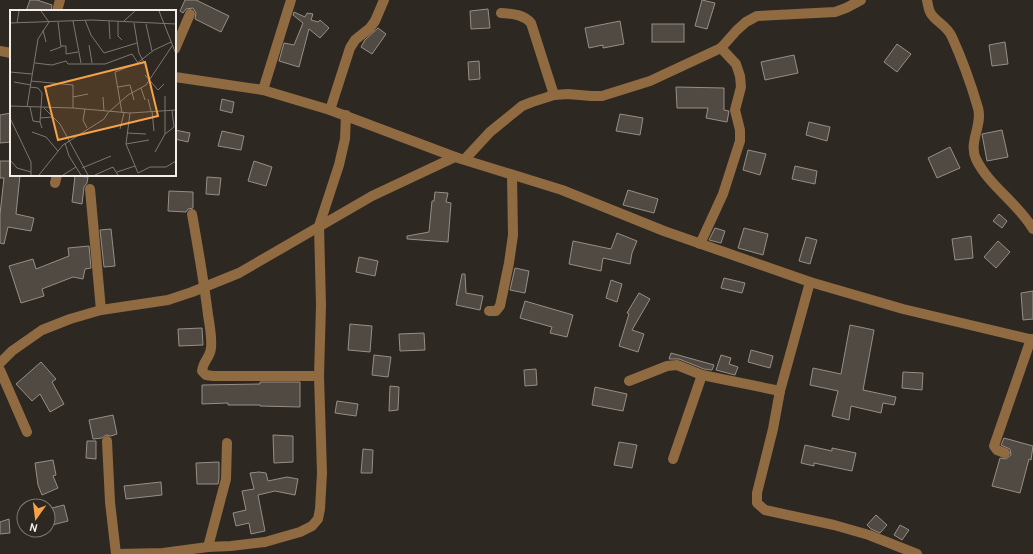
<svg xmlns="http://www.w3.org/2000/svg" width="1033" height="554" viewBox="0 0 1033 554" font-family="Cabin,sans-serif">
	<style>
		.building { fill: #514a43; stroke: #968e87 }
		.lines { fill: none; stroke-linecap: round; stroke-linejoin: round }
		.minor { stroke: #906a41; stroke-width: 10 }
		.inset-road { fill: none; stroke: #7d7772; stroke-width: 1 }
		.view { fill: #f6a247; fill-opacity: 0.15; stroke: #f6a247; stroke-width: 2 }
		.inset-edge { fill: none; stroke: #f3eeea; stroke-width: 2 }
	</style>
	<rect width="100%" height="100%" fill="#2e2822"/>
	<g class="building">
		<path d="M30,0H37L52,5L51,11H26Z"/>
		<path d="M185,0H196L229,16L221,32L195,19L196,13L193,8L186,9L183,13L180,11Z"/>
		<path d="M702,0L715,3L707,29L695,26Z"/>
		<path d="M488,9L490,28L471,29L470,11Z"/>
		<path d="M294,12L305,17L307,13L313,14L311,20L318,22L320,20L329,28L320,38L309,29L299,67L279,61L284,43L294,45L303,23L293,15Z"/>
		<path d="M620,21L624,44L603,48V45L589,48L585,28Z"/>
		<rect x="652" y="24" width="32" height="18"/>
		<path d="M378,28L386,34L372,54L361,47L365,40Z"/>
		<path d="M1005,42L1008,64L992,66L989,45Z"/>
		<path d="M897,44L911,54L897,72L884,62Z"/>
		<path d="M794,55L798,73L765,80L761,62Z"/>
		<path d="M479,61L480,79L469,80L468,62Z"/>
		<path d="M676,87L724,88V110L729,111L727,122L706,118L708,108H677Z"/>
		<path d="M222,99L234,102L232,113L220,110Z"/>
		<path d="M11,113V142L0,143V115Z"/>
		<path d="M620,114L643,118L640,135L616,131Z"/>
		<path d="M809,122L830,127L827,141L806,135Z"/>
		<path d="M175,130L190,133L188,142L175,139Z"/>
		<path d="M1002,130L1008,157L987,161L982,134Z"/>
		<path d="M222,131L244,136L241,150L218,146Z"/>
		<path d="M950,147L960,168L937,178L928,158Z"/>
		<path d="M748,150L766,154L760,175L743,170Z"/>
		<path d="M0,161H11V175H20L16,214L34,218L31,231L8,227L4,244L0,243V214L4,178H0Z"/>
		<path d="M254,161L272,167L266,186L248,181Z"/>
		<path d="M795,166L817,171L815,184L792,179Z"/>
		<path d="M75,176L88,177L87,183L84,187L82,204L72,202Z"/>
		<path d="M207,177L221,178L219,195L206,194Z"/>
		<path d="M628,190L658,199L654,213L623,205Z"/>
		<path d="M169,191L193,192V208L188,209L186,212L168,211Z"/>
		<path d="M435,192L448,193L446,202L451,203L448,242L407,239V236L429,232L432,201H434Z"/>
		<path d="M999,214L1007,221L1002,228L993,221Z"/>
		<path d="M715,228L725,231L721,243L709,240Z"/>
		<path d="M744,228L768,234L763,255L738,248Z"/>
		<path d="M111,229L115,266L104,267L100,230Z"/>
		<path d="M617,233L637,241L632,253L630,264L603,258L601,271L569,264L573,241L611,249Z"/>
		<path d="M971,236L973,258L955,260L952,239Z"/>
		<path d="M806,237L817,240L810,264L799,261Z"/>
		<path d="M998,241L1010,252L996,268L984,257Z"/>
		<path d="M89,246L91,268L85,269L83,279L73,277L42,289L44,296L21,303L9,266L33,259L36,269L69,256L68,248Z"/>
		<path d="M359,257L378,261L375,276L356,272Z"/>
		<path d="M515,268L529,271L525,293L510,290Z"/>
		<path d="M462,274H465L466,293L483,296L480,310L456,305Z"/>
		<path d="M724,278L745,283L742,293L721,288Z"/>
		<path d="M611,280L622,284L617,302L606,298Z"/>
		<path d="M1033,291V319L1023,320L1021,293Z"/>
		<path d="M639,293L650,299L632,330L644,334L638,352L619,346L629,314L627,313Z"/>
		<path d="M525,301L573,315L567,337L550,333L552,327L520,318Z"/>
		<path d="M350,324L372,326L370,352L348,350Z"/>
		<path d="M850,325L874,330L863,390L896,397L894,405L883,403L881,413L851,406L849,420L832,416L838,391L810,385L813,368L841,374Z"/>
		<path d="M202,328L203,345L179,346L178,329Z"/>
		<path d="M424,333L425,350L400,351L399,334Z"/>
		<path d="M751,350L773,356L770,368L748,362Z"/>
		<path d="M671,353L714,365L712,370L704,369L679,359H669Z"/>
		<path d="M374,355L391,357L388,377L372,375Z"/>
		<path d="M721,355L731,358L729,364L738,367L735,375L716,370Z"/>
		<path d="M41,362L56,379L52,382L64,404L50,412L40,394L32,401L16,384Z"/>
		<path d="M536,369L537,385L525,386L524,370Z"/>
		<path d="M903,372L923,373L922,390L902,388Z"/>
		<path d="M260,382H300V407L260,406V405H228V403L202,404V385L260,384Z"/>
		<path d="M390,386L399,387L398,410L389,411Z"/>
		<path d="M595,387L627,394L623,411L592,405Z"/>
		<path d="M337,401L358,404L356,416L335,413Z"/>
		<path d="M113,415L117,434L111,436L106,435L102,438L93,439L89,420Z"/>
		<path d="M273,435L293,436V462L274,463Z"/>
		<path d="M1004,438L1033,446L1031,460L1029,459L1020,493L992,486L1000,458L1006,459L1011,455L1010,449L1001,445Z"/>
		<path d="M87,441H96V459L86,458Z"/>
		<path d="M619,442L637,445L632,468L614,465Z"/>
		<path d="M805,445L832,451V448L856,453L852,471L814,463V466L801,463Z"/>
		<path d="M363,449L373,450L372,473H361Z"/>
		<path d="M53,460L56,475L53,476L58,488L42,495L38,485L35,463Z"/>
		<path d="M219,462V478L218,484H197L196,463Z"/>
		<path d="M259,472L266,473L268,481L287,477L298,479L295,495L275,491L258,495L265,531L251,534L249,523L236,526L233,513L246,510L242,491L254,489L250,473Z"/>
		<path d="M161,482L162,495L126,499L124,486Z"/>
		<path d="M64,505L68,521L48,526V509Z"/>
		<path d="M876,515L887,525L880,533L871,529L867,525Z"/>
		<path d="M9,519L10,533L0,534V522Z"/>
		<path d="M900,525L909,530L902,540L894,535Z"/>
	</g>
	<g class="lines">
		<g class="minor">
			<path d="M927,0C928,4 928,8 930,12C934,21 947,25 952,37C962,59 971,84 978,108C983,125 968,142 976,159C989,186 1018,203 1033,229"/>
			<path d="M57,11L60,0"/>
			<path d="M501,13C513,14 523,14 531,23L554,95"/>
			<path d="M175,49L190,14"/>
			<path d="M0,51L11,53"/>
			<path d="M175,77L263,90L330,110L455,157L562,190L664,231L810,282L903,309L1033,340"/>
			<path d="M263,90L291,0"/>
			<path d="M330,110L350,48L355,40L370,28L375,21L384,0"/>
			<path d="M465,159L490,132L522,106L532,102L554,95L568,94L591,96H602L650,81L721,48L737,30L746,22L757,16L835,12L846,8L861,0"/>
			<path d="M55,183L57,175"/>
			<path d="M90,189L101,310"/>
			<path d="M192,214C198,248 204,281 208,315C210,326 212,337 211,348C210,358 203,361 202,371L206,375L213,376H319"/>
			<path d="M700,244L723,194L740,141V130L735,110L741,87L740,76L736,64L721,48"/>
			<path d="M810,282L780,391L773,429L757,493V503L765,510L834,525L869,535L917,554"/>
			<path d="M489,311H496L500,306L509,263L513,235L512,175"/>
			<path d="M0,363L12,351L42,330L70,319L101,310L168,300L192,292L239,273L372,196L455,157"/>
			<path d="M0,370L27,432"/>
			<path d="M629,381L667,366L677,365L702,375L780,391"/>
			<path d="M107,441L110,502L116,554"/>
			<path d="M1005,453L997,450L994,446L995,443L1031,339"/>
			<path d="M673,459L702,375"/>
			<path d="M208,547L226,479L227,443"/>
			<path d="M117,554L163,553L208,547L231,546L265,542L300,532L312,526L318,519L320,509L322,473L319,376L321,305L319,226L339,165L345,139L346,115"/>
		</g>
	</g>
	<g transform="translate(10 10)">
		<rect width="166" height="166" fill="#2e2822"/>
		<path class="inset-road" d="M149,1L166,44M75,10L81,25L94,43L127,33M63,11L71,53M99,11L100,29M108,11V26L112,30M114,11L125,1M0,13L82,10L166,14M7,13L9,1M124,13L129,43L136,56M136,14L142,41M33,20L36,32M79,35L82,53M51,36H56V44L68,42M40,41L51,37L48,12M25,53L42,55L56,51L58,54H95L122,44L128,53M0,62L22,64M135,65L148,80L154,74M21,71L63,75V98M4,72L21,75M20,77L28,78L32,83L30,112L32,118M108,77L120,75L124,90M131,78L135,90M63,87L78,84M93,87L94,101M138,89L141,101M0,96L63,98L120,103L166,100M17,97L28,29L39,12L31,1M20,97L23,111L30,112M34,98L50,114L78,165M75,99L73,110L77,118M100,101L118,85L136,75L162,36M142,101L144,121M112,103L105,62L126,54L144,40L161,32M120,103L116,134L128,163L140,157H156L166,151M0,108L21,152V165M30,108L42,107M110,119L114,103M22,122L36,127L48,141M117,123L136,124M155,124V86M55,133L59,146L71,165M116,134L139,130M145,142L155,124L164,117L162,100M0,150L7,158L21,162M72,158L101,146M107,162L125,156M29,165L53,135L94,109L99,101M53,165L66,157M85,165L103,157L108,165"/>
		<path class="view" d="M135,52L148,106L48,130L35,77Z"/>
		<rect width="166" height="166" class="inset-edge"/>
	</g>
	<g transform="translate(36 518) rotate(194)"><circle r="19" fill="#2e2822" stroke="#7d7772"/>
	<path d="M0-3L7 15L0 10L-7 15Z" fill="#f6a247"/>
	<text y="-6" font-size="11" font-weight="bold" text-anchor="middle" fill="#f3eeea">N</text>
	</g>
</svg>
